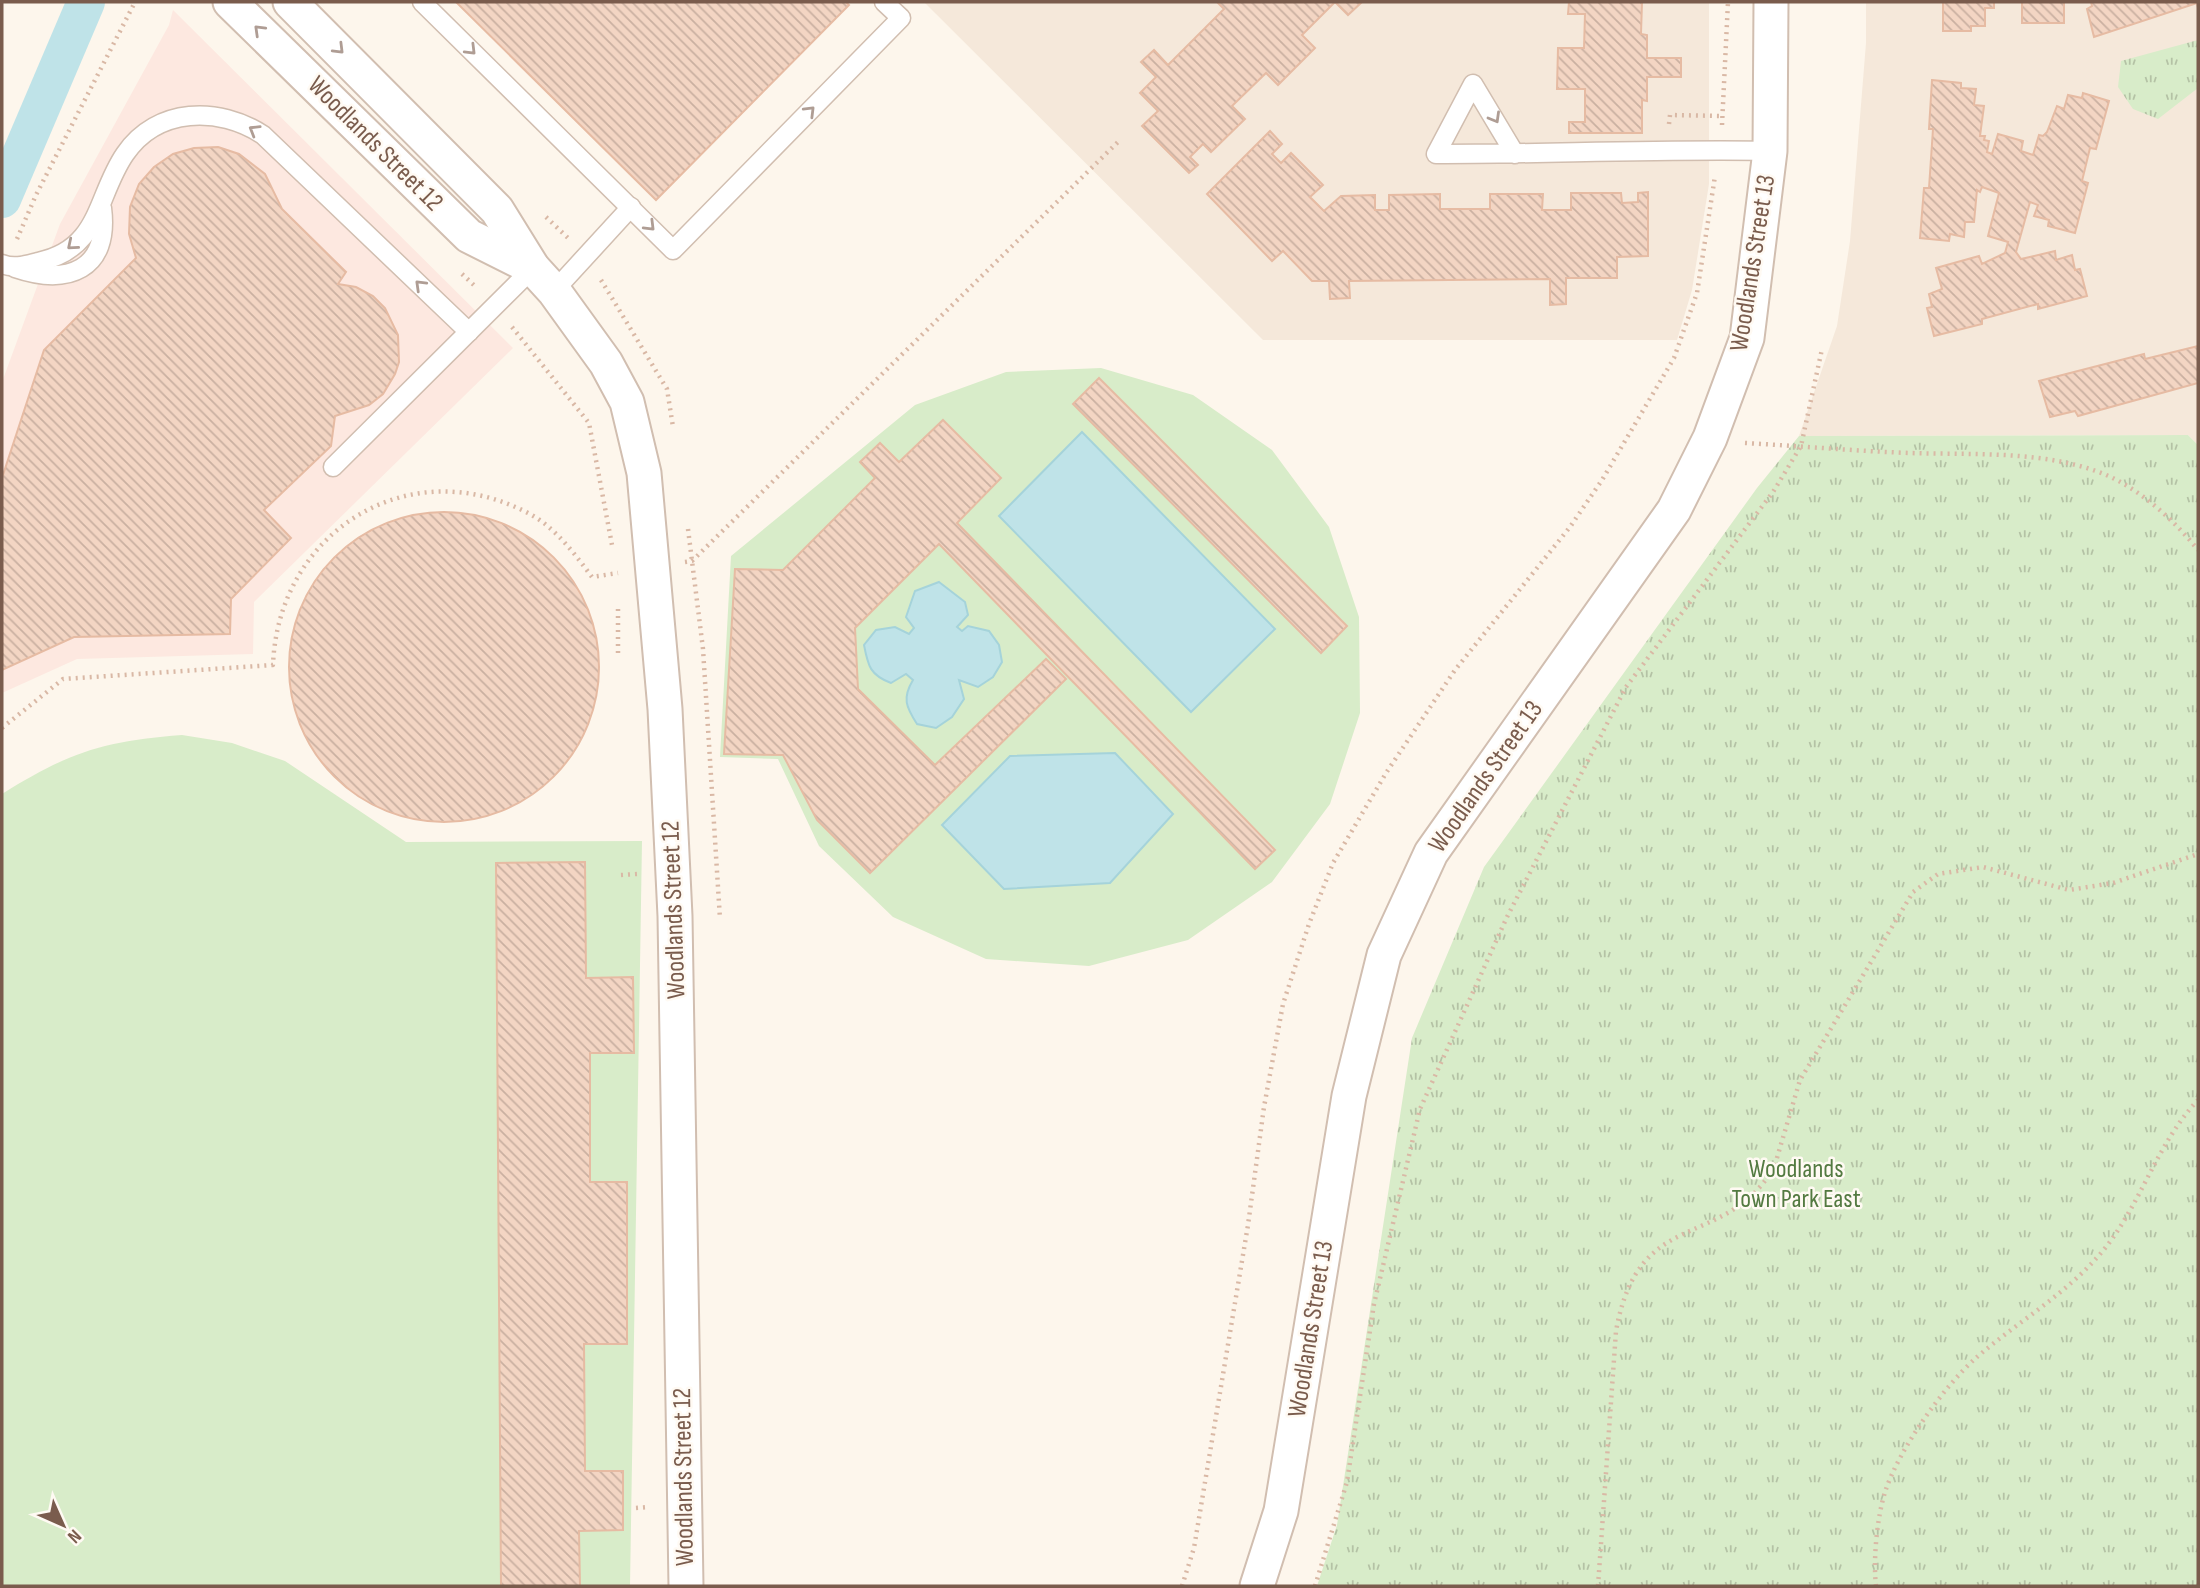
<svg xmlns="http://www.w3.org/2000/svg" width="2200" height="1588" viewBox="0 0 2200 1588" font-family="'Sofia Sans Condensed',sans-serif">
	<style>
		.residential { fill: #f5e8da }
		.commercial { fill: #fde8e0 }
		.grass { fill: url(#grass-tufts) }
		.pitch { fill: #d8ecc9 }
		.water { fill: #bfe3e8; stroke: #a5d3da; stroke-width: 2 }
		.lines { fill: none; stroke-linecap: round; stroke-linejoin: round }
		.canal { stroke: #bfe3e8; stroke-width: 38 }
		.building { fill: url(#building-back-hatch); stroke: #e6bba3; stroke-width: 2 }
		.lane-casing { stroke: #d1beb0; stroke-width: 21 }
		.street-casing { stroke: #d1beb0; stroke-width: 37 }
		.path { stroke: #d9b8a5; stroke-width: 4.5; stroke-dasharray: 2 5; stroke-linecap: butt }
		.lane { stroke: #fff; stroke-width: 18 }
		.street { stroke: #fff; stroke-width: 33 }
		.oneway { stroke: #af9d94 }
		.labels { text-anchor: middle; dominant-baseline: central; stroke-width: 5; stroke-linejoin: round; paint-order: stroke }
		.street-label { font-size: 26px; fill: #7a5c4d; stroke: #fffaf3 }
		.park-label { font-size: 26px; fill: #537a41; stroke: #fffaf3 }
	</style>
	<defs>
		<pattern id="grass-tufts" width="24" height="20" patternUnits="userSpaceOnUse" patternTransform="scale(1.75)"><rect width="24" height="20" fill="#d8ecc9"/><path d="M3 7l-1-3M5 7V3M7 7l1-3M15 17l-1-3M17 17v-4M19 17l1-3" fill="none" stroke="#b4c2a5"/></pattern>
		<pattern id="building-back-hatch" width="6" height="6" patternUnits="userSpaceOnUse" patternTransform="scale(1.75)"><rect width="6" height="6" fill="#f3d5c3"/><path d="M-1 5l2 2M0 0l6 6M5-1l2 2" fill="none" stroke="#cab0a1"/></pattern>
	</defs>
	<rect width="100%" height="100%" fill="#fdf6ec"/>
	<g class="residential">
		<path d="M924,2H1709V184L1692,290L1677,340H1263Z"/>
		<path d="M1866,2H2198V445L2188,435L1799,436L1837,326L1850,241L1866,43Z"/>
	</g>
	<path class="commercial" d="M173,10L513,348L254,602L253,654L77,659L2,693V382L60,224L169,25Z"/>
	<g class="grass">
		<path d="M2198,40V88L2158,119L2133,109L2118,87L2121,61Z"/>
		<path d="M2188,435L2198,445V1586H1317L1337,1525L1412,1038L1484,867L1757,488L1799,436Z"/>
	</g>
	<g class="pitch">
		<path d="M1101,368L1193,395L1272,450L1329,527L1359,617L1360,713L1330,804L1272,882L1188,940L1089,966L986,959L893,917L819,846L778,759L720,757L731,556L915,405L1006,372Z"/>
		<path d="M182,735L232,743L285,761L406,842L642,841L630,1586H580L579,1531L623,1530V1471H585L584,1344L627,1343V1182H590V1053H633V977L586,978L585,862L496,864L501,1586H2V794C69,752 104,741 182,735Z"/>
	</g>
	<g class="water">
		<path d="M1082,432L1275,629L1191,712L999,516Z"/>
		<path d="M939,582L965,602L968,615L957,627L962,631L968,626L989,631L999,645L1002,662L993,677L978,687L959,680L964,699L952,717L936,728L917,724C906,707 902,698 913,680L906,674L891,683C870,675 868,666 864,645L876,630L895,627L909,634L914,628L906,617L915,591Z"/>
		<path d="M1115,753L1173,814L1110,883L1004,889L942,825L1010,756Z"/>
	</g>
	<g class="lines">
		<path class="canal" d="M2,199L86,2"/>
	</g>
	<g class="building">
		<path d="M456,2H846L849,5L656,200Z"/>
		<path d="M1217,2H1362L1348,15L1335,2L1302,35L1315,48L1278,85L1266,73L1232,106L1245,119L1211,152L1203,144L1190,157L1198,165L1189,173L1142,126L1158,111L1140,93L1156,77L1141,62L1154,50L1168,65L1224,9Z"/>
		<path d="M1569,2H1642L1641,34L1647,35V58H1681V77H1647V101L1642,100V133H1569V122H1585V89H1557L1558,48H1584L1585,14H1568Z"/>
		<path d="M1943,2H1994V8H1985V26H1971V31H1943Z"/>
		<rect x="2022" y="2" width="42" height="21"/>
		<path d="M2091,2H2198V8L2197,3L2094,37L2087,9L2092,6Z"/>
		<path d="M1932,80L1961,83V88L1976,89L1974,105L1984,106L1980,136H1985L1984,140L1989,141L1987,152L1992,154L1998,134L2023,141L2021,151L2033,155L2039,135L2043,136L2047,132L2057,106L2064,109L2068,95L2082,98L2083,93L2109,101L2096,149L2090,148L2082,181L2088,183L2075,233L2048,226L2049,220L2034,216L2038,205L2030,202L2016,252L2021,259L2055,251L2056,260L2072,255L2075,270L2080,269L2087,296L2038,309V304L1982,319V324L1934,336L1927,308L1932,307L1929,294L1942,289L1936,268L1979,256L1982,264L2005,253L2008,242L1988,236L1999,193L1982,187L1980,192L1977,190L1974,222H1965L1964,237L1950,234L1949,241L1920,238L1924,188H1929L1933,129H1929Z"/>
		<path d="M1270,131L1282,144L1272,154L1281,163L1291,153L1323,185L1310,197L1324,211L1341,196L1375,195V210H1389V195L1440,194V209H1490V194H1543L1542,210H1571V193H1621L1622,203L1638,202V193L1648,192V256L1617,257V278H1566V304L1550,305V279L1349,281L1350,298L1330,299L1329,281H1312L1283,251L1272,261L1207,194Z"/>
		<path d="M218,147L239,154L265,174L282,209L346,272L338,284L356,287L373,296L385,308L398,335L399,362L395,374L383,394L369,405L335,416L331,446L264,510L291,538L231,599L230,634L74,637L2,670V478L44,350L136,258L129,234L130,207L139,184L154,167L173,154L194,148Z"/>
		<path d="M2198,346V383L2078,416L2075,411L2050,417L2039,381L2144,354L2145,359Z"/>
		<path d="M1099,378L1347,626L1321,653L1073,404Z"/>
		<path d="M943,420L1001,478L957,523L1275,850L1255,869L939,544L855,628L858,689L935,765L1046,659L1066,679L870,873L817,820L783,755L724,754L735,569L783,570L875,478L860,462L880,443L899,462Z"/>
		<circle cx="444" cy="667" r="155"/>
		<path d="M585,862L586,978L633,977L634,1053H590V1182H627V1344H584L585,1471H623V1530L579,1531L580,1586H501L496,863Z"/>
	</g>
	<g class="lines">
		<g class="lane-casing">
			<g id="lane">
				<path d="M422,2L673,250L901,18L884,2"/>
				<path d="M1515,154L1473,84L1436,154C1547,154 1658,149 1770,151"/>
				<path d="M2,264C14,269 26,265 38,262C101,249 96,196 125,154C157,107 219,106 263,135L469,332"/>
				<path d="M15,268C68,286 110,270 102,208"/>
				<path d="M554,291L631,207"/>
				<path d="M333,467L533,268"/>
			</g>
		</g>
		<g class="street-casing">
			<g id="street">
				<path d="M230,2L469,236L533,268"/>
				<path d="M290,2L497,210L533,268L554,291L606,363L627,402L644,473L665,709L675,916L686,1586"/>
				<path d="M1257,1586L1281,1511L1349,1096L1384,955L1431,853L1674,510L1710,438L1747,338L1770,151L1771,2"/>
			</g>
		</g>
		<g class="path">
			<path d="M1669,124L1670,115L1723,116"/>
			<path d="M1722,125L1728,2"/>
			<path d="M546,217L568,238"/>
			<path d="M17,239L36,195L135,2"/>
			<path d="M462,274L476,287"/>
			<path d="M601,280L667,389L673,427"/>
			<path d="M512,327L589,423L612,545"/>
			<path d="M1745,443C1800,446 1855,451 1910,453C1974,455 2043,450 2104,474C2140,489 2174,520 2198,550"/>
			<path d="M688,529L703,649L720,919"/>
			<path d="M685,562L692,561L1121,139"/>
			<path d="M618,609V654"/>
			<path d="M2,728L63,679L273,665C278,533 407,450 528,513C555,527 574,553 592,577L618,573"/>
			<path d="M621,875L637,874"/>
			<path d="M636,1508L649,1507"/>
			<path d="M1182,1586L1194,1548L1248,1225L1264,1107L1283,1004L1309,924L1333,863L1386,773L1455,670L1570,527L1602,480L1674,358L1697,293L1715,176"/>
			<path d="M1315,1586L1347,1482L1374,1304L1420,1109L1507,917L1626,687L1773,492L1801,446L1822,349"/>
			<path d="M1598,1586L1616,1331C1639,1204 1721,1253 1774,1168L1800,1080L1913,892L1938,874L1983,867L2069,890L2113,883L2198,854"/>
			<path d="M1876,1586C1873,1559 1877,1518 1885,1492C1899,1449 1944,1386 1977,1357C2020,1320 2070,1292 2106,1247C2142,1201 2158,1142 2198,1100"/>
		</g>
		<use href="#lane" class="lane"/>
		<use href="#street" class="street"/>
	</g>
	<defs><path id="oneway-chevron" d="M-2-3.5L2.5 0L-2 3.5" fill="none" stroke-width="1.6" stroke-linecap="round" stroke-linejoin="round" transform="scale(1.75)"/></defs>
	<g class="oneway">
		<use href="#oneway-chevron" transform="translate(259 30) rotate(-136)"/>
		<use href="#oneway-chevron" transform="translate(339 49) rotate(45)"/>
		<use href="#oneway-chevron" transform="translate(471 50) rotate(45)"/>
		<use href="#oneway-chevron" transform="translate(810 111) rotate(-45)"/>
		<use href="#oneway-chevron" transform="translate(1495 118) rotate(60)"/>
		<use href="#oneway-chevron" transform="translate(254 130) rotate(-149)"/>
		<use href="#oneway-chevron" transform="translate(650 226) rotate(45)"/>
		<use href="#oneway-chevron" transform="translate(72 245) rotate(140)"/>
		<use href="#oneway-chevron" transform="translate(420 285) rotate(-136)"/>
	</g>
	<g class="labels">
		<g class="street-label">
			<text transform="translate(375 144) rotate(45)">Woodlands Street 12</text>
			<text transform="translate(1753 263) rotate(-81)">Woodlands Street 13</text>
			<text transform="translate(1486 777) rotate(-55)">Woodlands Street 13</text>
			<text transform="translate(674 910) rotate(-92)">Woodlands Street 12</text>
			<text transform="translate(1311 1329) rotate(-81)">Woodlands Street 13</text>
			<text transform="translate(684 1477) rotate(-91)">Woodlands Street 12</text>
		</g>
		<g class="park-label">
			<text x="1796" y="1169">Woodlands<tspan x="1796" dy="30">Town Park East</tspan></text>
		</g>
	</g>
	<rect width="2200" height="1588" fill="none" stroke="#7a5c4d" stroke-width="7"/>
	<g transform="translate(63 1525) rotate(135)" stroke="#fffaf3" stroke-width="5" paint-order="stroke">
	<path d="M0-5L12 26L0 18L-12 26Z" fill="#7a5c4d"/>
	<text y="-10" font-size="19" font-weight="bold" text-anchor="middle" fill="#7a5c4d">N</text>
	</g>
</svg>
